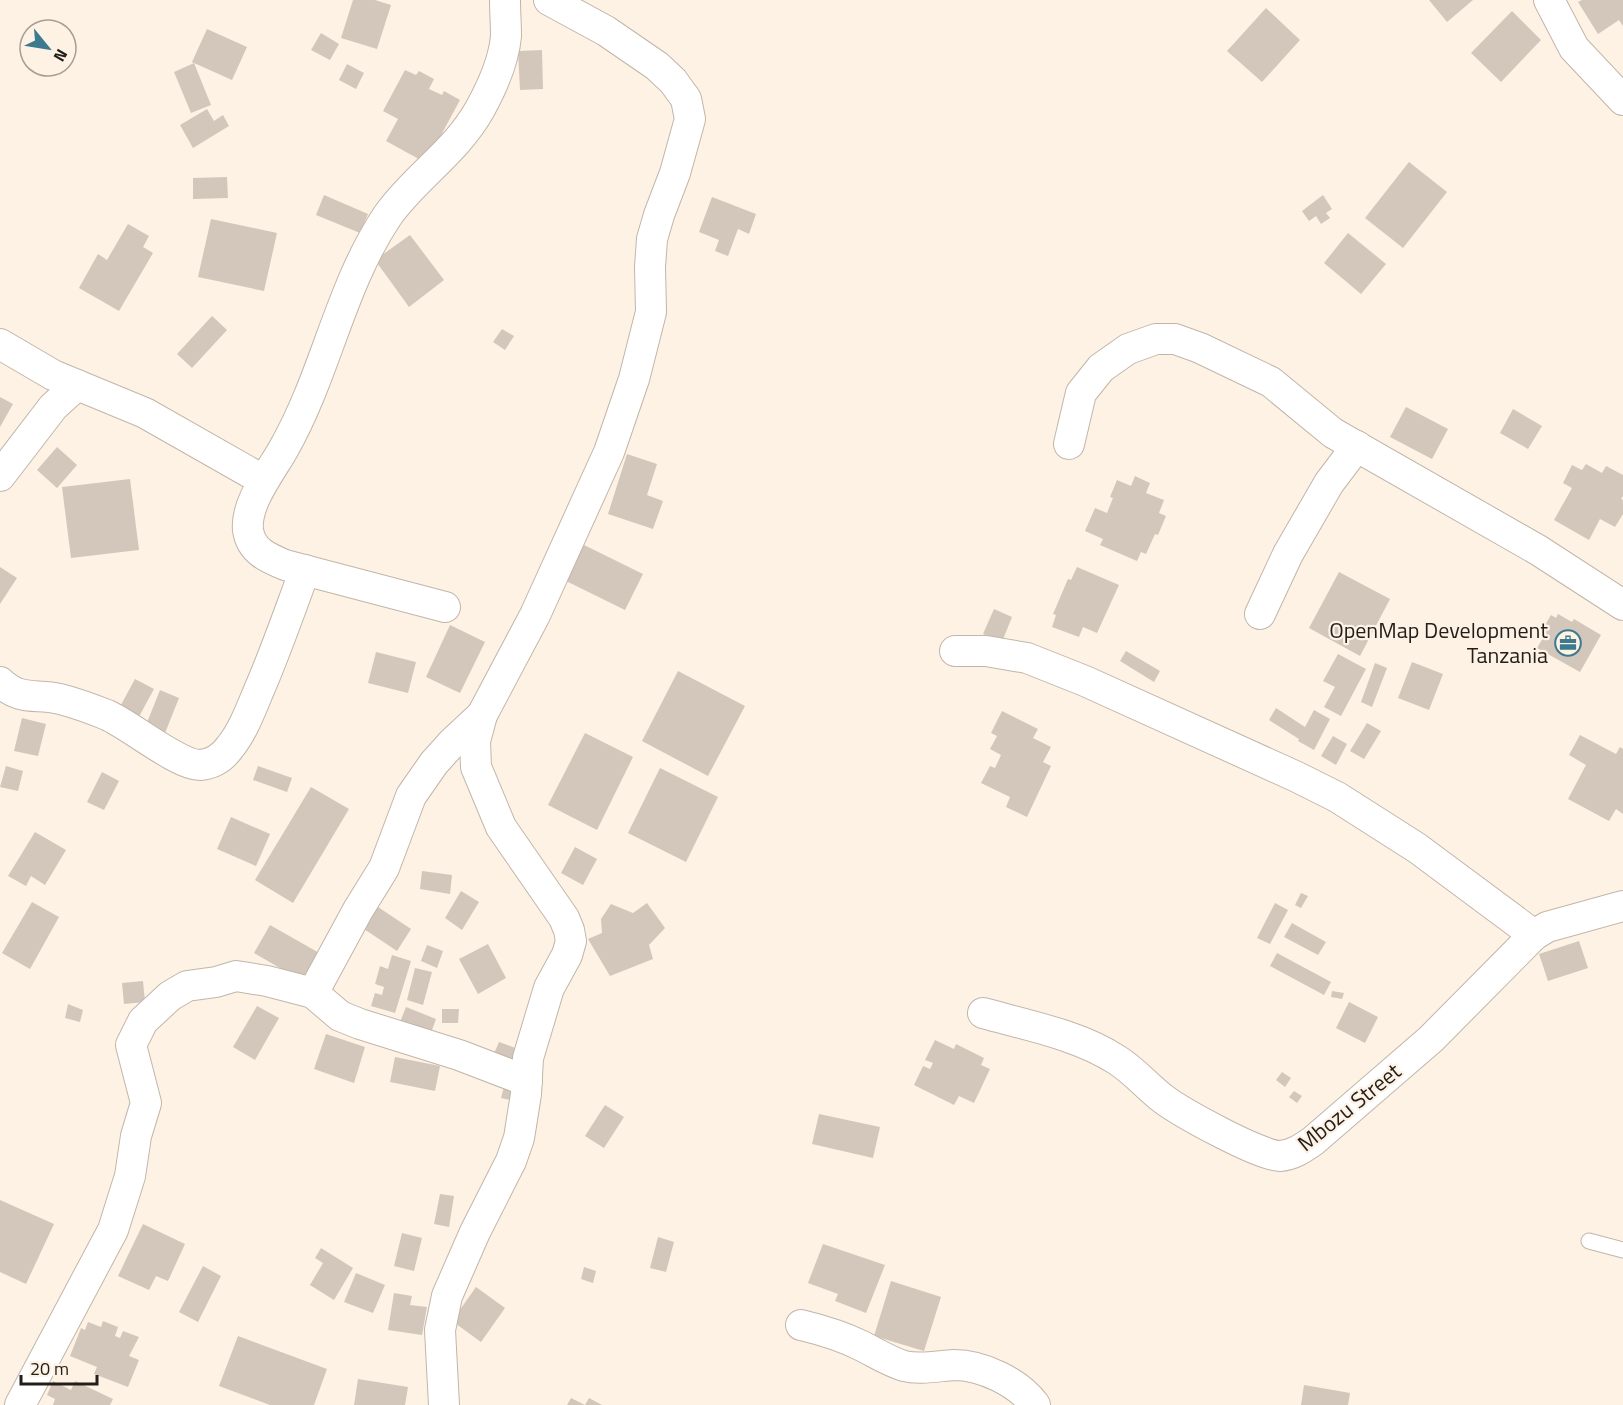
<svg xmlns="http://www.w3.org/2000/svg" width="1623" height="1405" viewBox="0 0 1623 1405" font-family="'Titillium Web',sans-serif">
	<style>
		.building { fill: #d2c7ba }
		.lines { fill: none; stroke-linecap: round; stroke-linejoin: round }
		.service-casing { stroke: #c1b6a9; stroke-width: 17 }
		.minor-casing { stroke: #c1b6a9; stroke-width: 32 }
		.service { stroke: #fff; stroke-width: 15 }
		.minor { stroke: #fff; stroke-width: 30 }
		.labels { text-anchor: middle; dominant-baseline: central; stroke-width: 4.5; stroke-linejoin: round; paint-order: stroke }
		.poi-label { font-size: 22px; fill: #221e19; stroke: #fef2e5; text-anchor: end }
		.street-label { font-size: 22px; fill: #221e19; stroke: #fef2e5 }
	</style>
	<rect width="100%" height="100%" fill="#fef2e5"/>
	<g class="building">
		<path d="M353,0H375L391,5L377,49L341,38Z"/>
		<path d="M1429,0H1473L1447,22Z"/>
		<path d="M1582,0H1623V26L1619,20L1598,34L1578,2Z"/>
		<path d="M1266,8L1300,40L1262,82L1227,51Z"/>
		<path d="M1512,11L1541,40L1501,82L1471,53Z"/>
		<path d="M207,29L247,47L232,80L194,63L211,105L191,113L174,72L194,63L192,62Z"/>
		<path d="M321,33L339,44L330,60L311,50Z"/>
		<path d="M542,50L543,89L520,90L518,51Z"/>
		<path d="M347,64L364,73L356,89L339,80Z"/>
		<path d="M405,70L416,75L419,71L434,79L429,89L442,95L444,91L460,100L426,163L386,141L398,119L383,111Z"/>
		<path d="M207,109L214,121L223,115L229,126L193,148L180,125Z"/>
		<path d="M1409,162L1447,192L1403,248L1365,218Z"/>
		<path d="M227,177L228,198L193,199V178Z"/>
		<path d="M324,195L368,214L360,233L316,215Z"/>
		<path d="M1323,195L1332,209L1326,213L1330,218L1321,224L1316,216L1309,221L1302,211Z"/>
		<path d="M712,197L756,214L749,234L738,229L728,256L715,251L719,240L699,232Z"/>
		<path d="M211,219L277,233L264,291L198,277Z"/>
		<path d="M128,224L149,236L143,247L153,253L119,311L79,288L98,254L107,260Z"/>
		<path d="M1348,233L1386,264L1361,294L1324,263Z"/>
		<path d="M410,235L444,280L409,307L375,260Z"/>
		<path d="M212,316L227,330L192,368L177,354Z"/>
		<path d="M502,329L514,336L505,350L493,342Z"/>
		<path d="M0,397L13,404L0,427Z"/>
		<path d="M1406,407L1448,429L1432,459L1390,437Z"/>
		<path d="M1513,409L1542,426L1528,449L1500,433Z"/>
		<path d="M57,447L77,465L57,488L37,470Z"/>
		<path d="M627,454L657,464L647,495L663,501L653,529L608,514Z"/>
		<path d="M1586,464L1602,473L1606,466L1623,475V496L1621,499L1623,500V514L1615,527L1600,519L1589,540L1554,520L1572,488L1563,483L1572,465L1582,470Z"/>
		<path d="M1135,476L1150,483L1146,493L1164,500L1159,513L1166,516L1158,535L1155,534L1146,554L1141,552L1137,561L1100,545L1103,539L1085,531L1095,508L1107,513L1113,498L1110,497L1117,480L1131,486Z"/>
		<path d="M130,479L139,550L71,558L62,487Z"/>
		<path d="M582,544L643,574L625,610L564,580Z"/>
		<path d="M0,567L17,578L0,604Z"/>
		<path d="M1077,567L1119,585L1097,633L1083,627L1079,637L1052,627L1056,615L1053,614L1068,579L1071,580Z"/>
		<path d="M1339,572L1390,599L1360,656L1309,628Z"/>
		<path d="M994,609L1012,617L1002,642L983,634Z"/>
		<path d="M1558,614L1572,622L1574,619L1601,635L1580,672L1537,648L1543,638L1539,635L1551,615L1556,618Z"/>
		<path d="M450,625L485,642L460,693L426,677Z"/>
		<path d="M1126,651L1160,671L1154,682L1120,661Z"/>
		<path d="M376,652L416,662L408,693L368,683Z"/>
		<path d="M1338,654L1366,669L1341,716L1324,707L1335,687L1323,681Z"/>
		<path d="M1412,662L1443,674L1429,710L1398,698Z"/>
		<path d="M1375,663L1387,668L1372,707L1361,702Z"/>
		<path d="M678,671L745,706L708,776L642,741Z"/>
		<path d="M135,679L154,689L135,724L116,714Z"/>
		<path d="M160,690L179,698L161,743L142,735Z"/>
		<path d="M1276,708L1305,727L1314,710L1330,719L1314,750L1298,741L1299,739L1269,720Z"/>
		<path d="M1002,711L1038,729L1033,738L1051,747L1043,762L1051,766L1027,817L1006,807L1010,797L981,783L990,766L995,768L1001,755L990,749L997,736L991,733Z"/>
		<path d="M22,718L46,724L38,756L14,751Z"/>
		<path d="M1367,723L1381,731L1364,759L1350,751Z"/>
		<path d="M585,733L633,757L597,830L548,805Z"/>
		<path d="M1580,735L1616,754L1620,747L1623,749V814L1616,809L1609,821L1568,799L1586,765L1569,755Z"/>
		<path d="M1333,736L1347,744L1336,765L1321,756Z"/>
		<path d="M6,766L23,771L18,791L0,787Z"/>
		<path d="M258,766L292,778L287,792L253,780Z"/>
		<path d="M660,768L718,797L686,862L628,833Z"/>
		<path d="M102,772L119,781L104,810L87,802Z"/>
		<path d="M311,787L349,809L293,903L255,880Z"/>
		<path d="M231,817L270,834L256,866L217,849Z"/>
		<path d="M35,832L66,850L45,885L31,876L26,886L8,876Z"/>
		<path d="M575,847L597,859L583,885L561,873Z"/>
		<path d="M422,871L452,875L450,894L420,889Z"/>
		<path d="M461,891L479,902L462,930L445,918Z"/>
		<path d="M1301,893L1308,896L1301,908L1295,905Z"/>
		<path d="M32,902L59,917L30,969L2,953Z"/>
		<path d="M372,903L411,929L397,951L358,925Z"/>
		<path d="M647,903L665,928L649,945L653,959L610,976L588,939L602,933L601,919L611,904L633,913Z"/>
		<path d="M1275,903L1288,910L1270,944L1257,938Z"/>
		<path d="M1292,923L1326,942L1318,955L1284,937Z"/>
		<path d="M270,925L321,954L304,982L254,953Z"/>
		<path d="M1579,941L1588,968L1548,981L1539,954Z"/>
		<path d="M488,944L506,978L478,994L459,959Z"/>
		<path d="M427,945L443,951L437,968L421,961Z"/>
		<path d="M1277,953L1331,982L1324,995L1270,966Z"/>
		<path d="M392,955L411,961L395,1013L371,1006L375,993L382,995L384,987L375,984L380,966L388,969Z"/>
		<path d="M415,968L432,972L423,1005L407,1000Z"/>
		<path d="M143,981L145,1002L124,1004L122,983Z"/>
		<path d="M1332,991L1344,993L1342,999L1331,997Z"/>
		<path d="M1349,1002L1378,1017L1365,1043L1336,1028Z"/>
		<path d="M68,1004L83,1010L80,1022L65,1018Z"/>
		<path d="M257,1006L279,1018L255,1060L233,1047Z"/>
		<path d="M406,1007L436,1019L429,1038L398,1027Z"/>
		<path d="M442,1009H459L458,1023H442Z"/>
		<path d="M326,1034L365,1047L354,1083L314,1069Z"/>
		<path d="M935,1040L954,1049L956,1044L984,1058L981,1065L990,1069L974,1103L959,1096L954,1105L914,1085L923,1066L930,1069L933,1063L925,1060Z"/>
		<path d="M499,1042L521,1050L515,1064L493,1056Z"/>
		<path d="M395,1057L440,1066L435,1091L390,1082Z"/>
		<path d="M1282,1072L1291,1078L1285,1087L1276,1080Z"/>
		<path d="M505,1083L520,1102L501,1098Z"/>
		<path d="M1294,1091L1302,1096L1297,1103L1289,1097Z"/>
		<path d="M605,1105L624,1117L604,1148L585,1136Z"/>
		<path d="M819,1114L880,1127L873,1158L812,1144Z"/>
		<path d="M440,1194L454,1196L449,1227L434,1224Z"/>
		<path d="M0,1200L54,1224L26,1284L0,1272Z"/>
		<path d="M143,1224L185,1244L168,1281L156,1276L149,1290L118,1276Z"/>
		<path d="M402,1233L422,1238L414,1271L394,1266Z"/>
		<path d="M658,1237L674,1242L666,1272L650,1268Z"/>
		<path d="M823,1244L885,1265L866,1313L835,1301L838,1294L808,1283Z"/>
		<path d="M321,1248L353,1268L334,1300L310,1285L323,1263L315,1258Z"/>
		<path d="M203,1266L221,1276L198,1322L179,1312Z"/>
		<path d="M584,1267L596,1271L593,1283L581,1279Z"/>
		<path d="M356,1273L385,1285L373,1313L344,1302Z"/>
		<path d="M891,1281L941,1297L924,1351L874,1336Z"/>
		<path d="M476,1287L505,1308L481,1342L452,1321Z"/>
		<path d="M394,1293L412,1296L410,1305L427,1307L422,1335L388,1330Z"/>
		<path d="M103,1321L118,1327L115,1336L120,1338L123,1331L139,1337L129,1356L139,1360L128,1387L94,1374L97,1367L70,1356L81,1328L85,1330L88,1322L101,1327Z"/>
		<path d="M238,1336L327,1369L314,1405H270L219,1386Z"/>
		<path d="M358,1379L408,1387L405,1405H354Z"/>
		<path d="M53,1381L71,1390L75,1381L113,1399L110,1405H53L55,1399L47,1395Z"/>
		<path d="M1304,1385L1350,1393L1348,1405H1301Z"/>
		<path d="M571,1398L585,1405H567Z"/>
		<path d="M589,1398L602,1405H585Z"/>
	</g>
	<g class="lines">
		<g class="service-casing">
			<path id="service" d="M1589,1241L1623,1250"/>
		</g>
		<g class="minor-casing">
			<g id="minor">
				<path d="M1549,0L1574,48L1623,100"/>
				<path d="M0,344L53,375L145,413L263,480"/>
				<path d="M1069,444L1081,393L1101,368L1128,349L1156,339H1175L1200,348L1271,382L1333,433L1538,550L1623,605"/>
				<path d="M0,476L53,407L77,385"/>
				<path d="M445,607L285,565C268,558 251,551 248,530C245,503 272,470 284,448C326,374 340,286 388,215C415,177 456,152 480,109C491,89 504,60 506,36C506,24 505,12 505,0"/>
				<path d="M1260,614L1288,554L1329,483L1357,446"/>
				<path d="M955,651H986L1027,658L1085,681L1297,777L1337,797L1417,848L1534,935"/>
				<path d="M0,682C22,702 35,693 60,699C76,703 92,709 107,715C130,725 178,765 200,765C213,764 223,757 230,747C243,731 251,709 259,690C276,651 290,610 305,570"/>
				<path d="M313,993L358,910L384,868L411,796L434,763L452,743L482,715"/>
				<path d="M983,1013C1026,1025 1079,1035 1117,1060C1133,1070 1147,1086 1162,1098C1180,1112 1260,1156 1280,1156C1293,1155 1303,1148 1313,1141L1431,1039L1534,935L1547,927L1623,906"/>
				<path d="M801,1325C822,1330 842,1336 862,1346C876,1353 888,1361 904,1366C920,1370 938,1366 954,1365C982,1365 1018,1382 1035,1405"/>
				<path d="M20,1405L113,1230L130,1176L136,1136L146,1103L131,1045L143,1021L170,996L187,986L216,982L236,976L267,981L313,993L340,1016L360,1024L459,1055L527,1081"/>
				<path d="M444,1405L440,1330L447,1296L475,1232L511,1161L519,1138L526,1094L528,1058L549,988L567,955L571,941L569,930L564,918L501,827L476,767L475,741L482,715L535,615L609,452L634,379L651,312L650,267L652,239L659,215L675,173L690,119L686,99L673,81L657,66L606,31L549,0"/>
			</g>
		</g>
		<use href="#service" class="service"/>
		<use href="#minor" class="minor"/>
	</g>
	<defs>
		<g id="office-ring" transform="scale(1.35)"><circle r="9.5" fill="#fef2e5" stroke="#3b7a8f" stroke-width="1.5"/><path d="M-6-3h4V-5.5h4V-3h4V5H-6ZM-1-4.5V-3h2v-1.5ZM-6 0V1H6V0Z" fill="#3b7a8f"/></g>
	</defs>
	<g fill-rule="evenodd">
		<use href="#office-ring" x="1568" y="643"/>
	</g>
	<g class="labels">
		<g class="poi-label">
			<text x="1548" y="630">OpenMap Development<tspan x="1548" dy="25">Tanzania</tspan></text>
		</g>
		<g class="street-label">
			<text transform="translate(1349 1107) rotate(-39)">Mbozu Street</text>
		</g>
	</g>
	<g transform="translate(48 48) rotate(120)"><circle r="28" fill="#fef2e5" stroke="#a69d93" stroke-width="1.5"/>
	<path d="M0-4.5L10 22L0 15L-10 22Z" fill="#3b7a8f"/>
	<text y="-9" font-size="16" font-weight="bold" text-anchor="middle" fill="#221e19">N</text>
	</g>
	<path d="M21 1375v9h76v-9" fill="none" stroke="#221e19" stroke-width="3"/>
	<text x="30" y="1375" font-size="18" fill="#221e19" stroke="#fef2e5" stroke-width="4.5" paint-order="stroke">20 m</text>
</svg>
